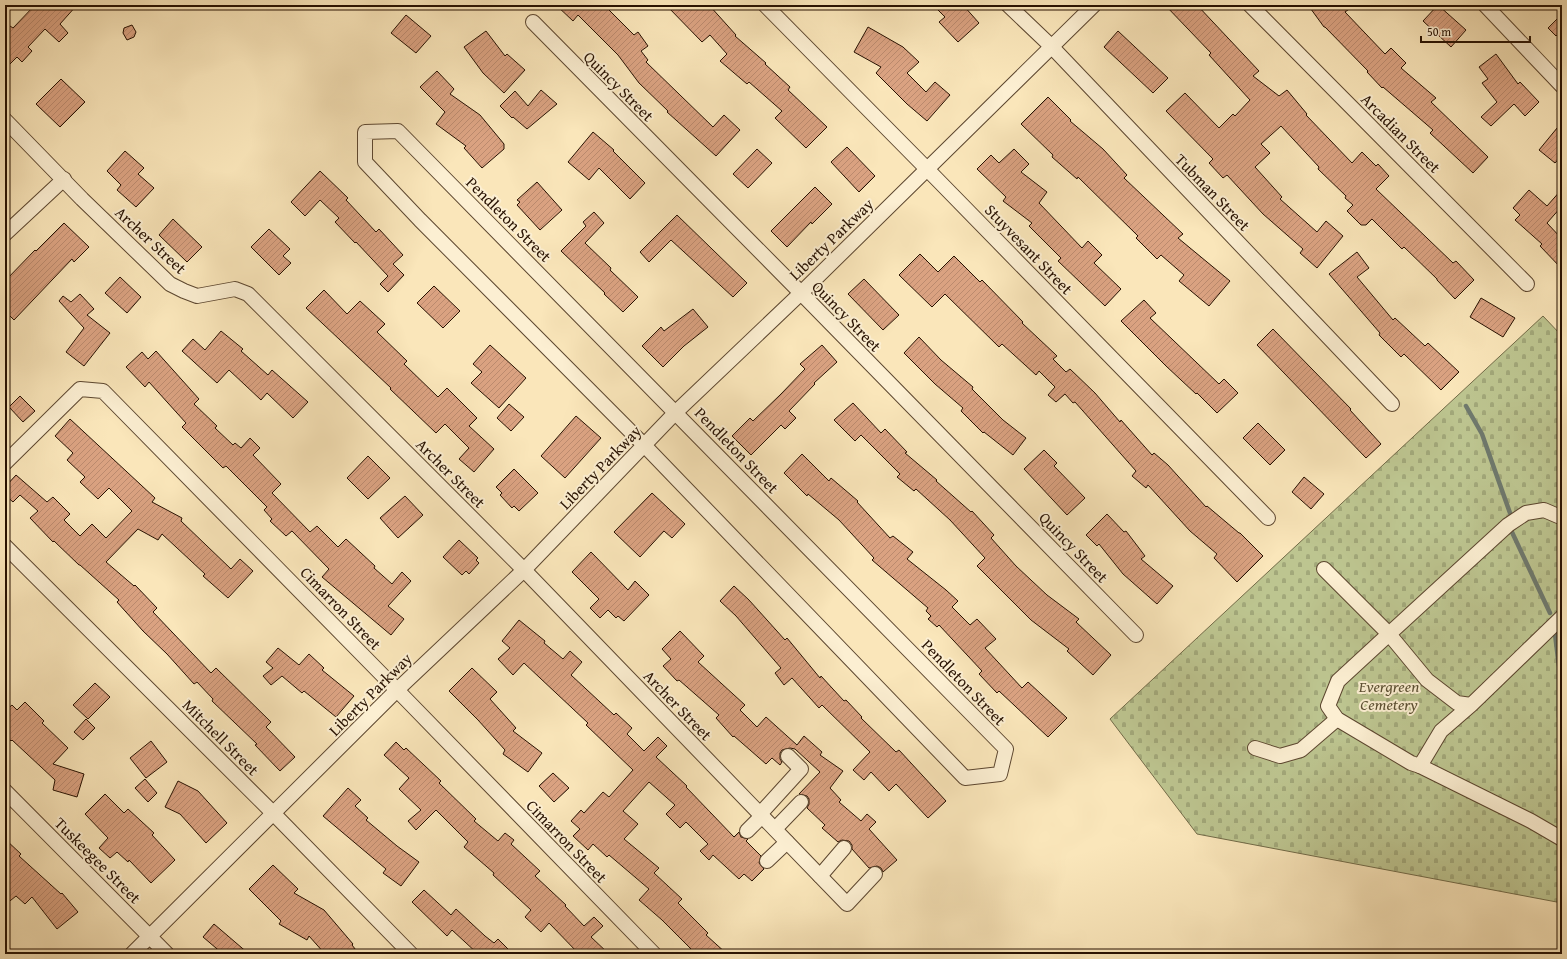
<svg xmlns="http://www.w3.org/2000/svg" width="1567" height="959" viewBox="0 0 1567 959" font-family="'Gentium Book Plus',serif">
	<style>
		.cemetery { fill: url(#cemetery-stones); stroke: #726b48 }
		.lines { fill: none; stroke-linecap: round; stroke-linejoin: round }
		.stream { stroke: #6f796d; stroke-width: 4.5 }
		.building { fill: url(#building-hatch); stroke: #271101 }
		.minor-casing { stroke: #5c462f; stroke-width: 16 }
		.minor { stroke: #fcefd2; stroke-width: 14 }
		.labels { text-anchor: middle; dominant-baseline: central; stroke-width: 4; stroke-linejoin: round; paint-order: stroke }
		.street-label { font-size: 16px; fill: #271101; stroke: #fcefd2 }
		.park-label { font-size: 16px; font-style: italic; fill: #5c5033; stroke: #fcefd2 }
	</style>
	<defs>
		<pattern id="cemetery-stones" width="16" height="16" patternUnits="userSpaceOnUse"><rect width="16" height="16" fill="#bdc590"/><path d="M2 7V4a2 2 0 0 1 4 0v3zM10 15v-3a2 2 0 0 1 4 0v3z" fill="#a2a87a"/></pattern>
		<pattern id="building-hatch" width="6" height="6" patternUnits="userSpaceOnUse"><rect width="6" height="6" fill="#daa281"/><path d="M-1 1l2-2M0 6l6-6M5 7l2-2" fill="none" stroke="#bb8a6e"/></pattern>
	</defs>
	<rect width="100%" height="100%" fill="#fae6ba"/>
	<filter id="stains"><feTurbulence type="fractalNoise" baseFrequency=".005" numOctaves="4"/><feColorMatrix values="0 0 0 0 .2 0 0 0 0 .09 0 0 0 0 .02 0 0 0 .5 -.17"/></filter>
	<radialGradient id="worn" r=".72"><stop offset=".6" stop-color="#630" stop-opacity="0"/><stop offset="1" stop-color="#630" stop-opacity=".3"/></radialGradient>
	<path class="cemetery" d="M1543,316L1562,336V903L1197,834L1110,719Z"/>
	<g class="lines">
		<g class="stream">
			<path d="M1466,406L1482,434L1510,513"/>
			<path d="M1511,530L1550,613"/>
			<path d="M1555,634L1559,667V717H1562"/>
		</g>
	</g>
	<g class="building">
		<path d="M35,5H77L60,24L68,33L59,42L45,29L28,47L32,51L22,62L17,57L5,69V31L10,26L13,28Z"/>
		<path d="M556,5H604L634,35L638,32L648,46L641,51L648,60L646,62L713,127L724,115L740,130L716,156L667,112L668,111L639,83L618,55L578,15L573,21Z"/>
		<path d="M666,5H709L736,35L735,36L766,63L765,64L790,87L788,90L827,127L806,148L775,118L782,111L749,82L747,84L720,61L727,54L710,35L702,42Z"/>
		<path d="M933,5H963L979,23L958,42L939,22L945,17Z"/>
		<path d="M1165,5H1197L1259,71L1253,76L1279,96L1287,90L1307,114L1306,115L1352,163L1362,152L1376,166L1378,164L1389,176L1376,189L1453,263L1456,261L1474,280L1455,299L1437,280V279L1404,247L1402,249L1372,219L1366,225H1361L1347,211L1353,205L1345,198L1346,196L1318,169L1319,167L1281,126L1261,144L1270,153L1255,167L1282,197L1280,199L1317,232L1326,221L1343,236L1317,268L1300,253L1303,249L1263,214L1227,175L1223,178L1209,163L1213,159L1166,111L1185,93L1219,128L1233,114L1235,116L1250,100L1209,55L1211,53Z"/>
		<path d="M1308,5H1355L1345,12L1385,54L1391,48L1406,63L1401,68L1436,98L1431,102L1488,157L1473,173L1430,133L1433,130L1383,87L1382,88L1367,72L1368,71L1325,27H1324Z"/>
		<path d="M1438,5L1466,30L1451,47L1423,21Z"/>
		<path d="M1562,14V30L1556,36L1548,28Z"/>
		<path d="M406,15L431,36L416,53L391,33Z"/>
		<path d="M132,25L136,32L134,37L127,40L123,33L124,28Z"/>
		<path d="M868,27L903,47L919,62L907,73L926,92L935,82L950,95L927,121L907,104L876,73L881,67L854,52Z"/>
		<path d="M486,31L505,56L507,54L525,70L504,93L483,73L464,47Z"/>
		<path d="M1118,31L1168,78L1153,93L1104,47Z"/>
		<path d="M1496,54L1518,84L1520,82L1539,102L1525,116L1514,104L1491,126L1481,117L1497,102L1482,83L1488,79L1479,67Z"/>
		<path d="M437,71L454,89L450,94L480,115L504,144V149L482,168L464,148L466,146L436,124L445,112L420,87Z"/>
		<path d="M61,79L85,102L60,127L36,104Z"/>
		<path d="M541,90L557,104L527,129L513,117L512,118L500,106L515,91L528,106Z"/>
		<path d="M1048,97L1071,120L1070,121L1103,149L1127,175L1124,178L1183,234L1178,238L1230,281L1209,306L1179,281L1184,275L1161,255L1157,259L1136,238L1138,236L1078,177L1077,179L1052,157L1053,155L1021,124Z"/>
		<path d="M1562,122V155L1555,163L1539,150Z"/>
		<path d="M593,132L614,150L613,151L645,183L630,199L599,168L589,180L568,162Z"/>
		<path d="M847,147L875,176L859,192L831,162Z"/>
		<path d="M757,149L772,163L748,188L733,174Z"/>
		<path d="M1014,149L1029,164L1021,172L1047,192L1039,203L1082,248L1088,241L1102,255L1094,263L1121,289L1105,306L1058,261L1061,258L1029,226L1032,223L1003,201L1006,197L977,169L991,155L999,163Z"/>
		<path d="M125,151L144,168L138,174L154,188L136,207L117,190L121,185L107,171Z"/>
		<path d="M320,171L348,198L346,200L376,232L379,229L403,255L393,264L404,275L388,292L380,284L388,276L356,242L355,243L335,222L339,218L320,200L305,216L291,202Z"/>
		<path d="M537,182L562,210L540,230L517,205L520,202L517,200Z"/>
		<path d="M815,187L832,204L812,224L811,222L787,247L771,231Z"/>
		<path d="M1562,189V206L1547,223L1562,239V269L1540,246L1542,244L1515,220L1520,215L1513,208L1529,190L1547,206Z"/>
		<path d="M594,212L604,223L585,243L611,268L610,270L638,297L623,312L604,294L605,293L561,251L586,226L583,222Z"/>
		<path d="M677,215L747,283L733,297L671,240L649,262L640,252Z"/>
		<path d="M173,219L202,247L187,262L159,235Z"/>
		<path d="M64,223L89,247L74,262L72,259L14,320L5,311V281L35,250L36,251Z"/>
		<path d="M269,229L290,249L283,256L291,263L279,275L251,247Z"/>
		<path d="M1357,252L1369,268L1357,277L1393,320L1395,318L1425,346L1428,343L1459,372L1441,390L1404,354L1401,357L1379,335L1380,333L1329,274Z"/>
		<path d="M920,254L938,272L954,256L980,282L982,280L1023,322L1022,323L1055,354L1057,356L1053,359L1066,372L1070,369L1095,393L1120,422L1121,420L1152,455L1154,453L1168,465L1206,507L1207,506L1239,533H1240L1263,556L1237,582L1214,558L1217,554L1190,531L1148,485L1146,488L1132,476L1136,471L1075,402L1073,403L1065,394L1056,402L1048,395L1055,387L1039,371L1036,375L1002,344L999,347L945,294L932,307L899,275Z"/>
		<path d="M120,277L141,297L127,313L105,293Z"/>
		<path d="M864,279L899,315L883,330L848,294Z"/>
		<path d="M434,286L460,311L443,328L417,303Z"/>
		<path d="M324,290L347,314L360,301L385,324L377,332L407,361L404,364L438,397L447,388L477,418L469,426L494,449L474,472L459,459L469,448L445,424L436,433L390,389L391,388L306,308Z"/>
		<path d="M80,294L94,309L87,315L110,333L84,366L66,352L84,328L59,301L63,296L71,302Z"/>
		<path d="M1481,298L1515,318L1503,337L1470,317Z"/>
		<path d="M1144,300L1156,313L1150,318L1219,384L1224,379L1238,393L1217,413L1197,393L1196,394L1166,366L1121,321Z"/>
		<path d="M693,309L708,327L684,346L663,367L642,346L661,327L664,331Z"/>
		<path d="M1273,329L1351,409L1350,410L1381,444L1366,458L1257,345Z"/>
		<path d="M221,331L243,349L241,351L268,375L272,370L308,402L293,418L267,393L261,400L229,370L217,383L182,351L193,339L205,350Z"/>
		<path d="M919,337L941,360L973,387L972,389L1003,420L1026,438L1013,455L984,432L983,433L961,411L963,408L935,384L904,353Z"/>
		<path d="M490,345L526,378L499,408L471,383L482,372L473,364Z"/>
		<path d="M822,345L837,362L814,383L815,384L789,411L796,418L785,429L781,425L751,455L732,436L750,418L753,421L781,394L805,369L800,364Z"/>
		<path d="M156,351L199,399L194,404L217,426L215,428L233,445L235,443L241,448L250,438L260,448L253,455L281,484L272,493L310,532L317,526L338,547L346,539L375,566L374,568L392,584L402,572L411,581L388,606L404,619L391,635L322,577L329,569L292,531L286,536L270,521L272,519L264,510L267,507L226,466L223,468L182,427L186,423L149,382L145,387L126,367L142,352L148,359Z"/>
		<path d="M20,396L35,411L23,422L9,407Z"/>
		<path d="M853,403L881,433L885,429L907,452L905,453L937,480L936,481L971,512L972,511L994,535L991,538L1016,566L1047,595L1079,619L1076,622L1111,655L1093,675L1067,651L1069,649L1031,620L977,566L985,558L950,520L916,489L914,491L897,477L900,474L861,435L855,441L834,420Z"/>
		<path d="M509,404L524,417L511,431L497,418Z"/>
		<path d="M576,416L601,438L565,478L541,456Z"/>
		<path d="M70,419L155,498L152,502L182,518L181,521L231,569L240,559L253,571L228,598L203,576L205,574L162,534L158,540L138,529L106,562L134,586L135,585L157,608L153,612L211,673L216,668L271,722L266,727L295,757L280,771L255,745L257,744L212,701L213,699L197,682L194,684L167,654L143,631L117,602L119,600L80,565H79L54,541L53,542L30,518L38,511L20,495L13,502L5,495V487L16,475L47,502L53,497L70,514L64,520L80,536L92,524L106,538L132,511L109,488L98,499L80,482L85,477L67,460L73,453L55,436Z"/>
		<path d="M1258,423L1285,450L1270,465L1243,438Z"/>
		<path d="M1044,450L1057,463L1054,466L1085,498L1067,515L1024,469Z"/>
		<path d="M802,454L829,481L831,478L858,501L857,502L890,538L893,536L913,552L907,559L946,590L958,601L952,607L970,625L977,619L996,639L985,648L1022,688L1028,682L1067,718L1048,737L999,691L997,693L979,674L982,671L939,625L937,627L928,619L931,616L926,611L928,608L872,560L874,558L839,520L808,494L807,496L784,473Z"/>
		<path d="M368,456L390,478L368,499L347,478Z"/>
		<path d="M514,469L538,493L519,511L514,506L512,508L500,495L502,493L496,487Z"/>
		<path d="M1304,477L1324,494L1311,509L1292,492Z"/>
		<path d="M652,493L685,524L672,538L664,531L640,557L614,532Z"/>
		<path d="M405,496L423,515L398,538L380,518Z"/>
		<path d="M1107,514L1124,532L1126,531L1145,556L1141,559L1173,586L1157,604L1123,574L1099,544L1097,546L1086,535Z"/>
		<path d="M459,540L478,558L476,560L479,563L469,574L466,571L462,575L443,557Z"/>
		<path d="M591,552L628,590L635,581L649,595L624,621L618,616L616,618L608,610L600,618L590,608L599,599L572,572Z"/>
		<path d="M734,586L749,600L785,640L787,638L820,678L821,676L844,701L846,700L862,717L861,718L896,752L899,750L946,801L928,818L896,784L889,791L871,772L864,780L853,770L870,752L822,705L819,708L792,678L784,685L775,673L781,668L736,616L720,601Z"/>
		<path d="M519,620L545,641L544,643L563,659L570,651L582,662L571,675L614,715L616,713L632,728L627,734L644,751L658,737L667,746L656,757L687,786L686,787L734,837L739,832L741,837L748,839L746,841L761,856L759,863L764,869L752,881L744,874L739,879L713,855L709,860L700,851L708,844L686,822L680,828L666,814L675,805L649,782L623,811L638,824L624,839L659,868L654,873L682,899L678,903L708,933L706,935L727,954H696L662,920L639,900L649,889L609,855L607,857L593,844L588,850L573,836L580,829L571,821L581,810L584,813L603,792L609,797L633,770L586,725L588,723L524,663L513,675L498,659L510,648L502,641Z"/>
		<path d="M680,631L704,656L698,662L745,705L740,710L757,727L766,717L797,745L804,736L822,752L820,755L843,771L830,788L841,800L839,802L861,821L867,814L876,822L869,829L897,860L883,872L881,868L877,866L869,868L852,849V845L849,841L842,840L838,842L822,828L825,825L807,808L809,804V799L807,796L799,794L820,772L795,749L790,748L782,750L780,753V759L782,762L780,765L772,758L766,764L734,736L733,737L716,718L719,715L679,680L677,681L663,666L671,659L662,649Z"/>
		<path d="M278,648L299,665L309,654L324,668L322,670L354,696L336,717L304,691L302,693L282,676L271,685L263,676L273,668L266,662Z"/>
		<path d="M472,668L497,692L490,699L516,728L513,731L542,753L528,772L503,754L505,750L478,720L449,691Z"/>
		<path d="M95,683L110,697L88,719L73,705Z"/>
		<path d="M25,702L44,721L42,723L68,748L53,764L84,774L77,797L53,790L55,780L12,740L11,741L5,735V711L12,705L17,710Z"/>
		<path d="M86,719L95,728L83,740L74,732Z"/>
		<path d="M151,741L167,762L146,778L130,758Z"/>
		<path d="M396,742L404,750L406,748L441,781L439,783L476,819L474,821L498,841L505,833L514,840L511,844L540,871L535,876L566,905L565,906L584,926L594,917L603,926L591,937L609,954H579L549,923L541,932L525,917L531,910L493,875L494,873L464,847L468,842L436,810L416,830L408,821L421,810L399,789L409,778L384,755Z"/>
		<path d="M553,773L569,788L554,802L539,786Z"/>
		<path d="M145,779L157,793L148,802L135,788Z"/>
		<path d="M178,781L198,791L227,823L206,843L180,814L165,807Z"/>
		<path d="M348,788L361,800L355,806L368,818L366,820L397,846L419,862L401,886L383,873L386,869L323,816Z"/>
		<path d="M105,794L124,813L128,809L154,833L152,835L175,860L151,883L129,860L128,862L117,852L110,858L99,848L108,838L85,814Z"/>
		<path d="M5,839L21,854L19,856L61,894L62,893L78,912L57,929L32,897L25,904L16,896L5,905Z"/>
		<path d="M273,865L298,889L294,893L324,910L353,944L352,945L359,954H325L309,936L307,940L279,924L281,921L249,889Z"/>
		<path d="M424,890L451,915L456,909L485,936L494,943L498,939L513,954H478L452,930L447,936L412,902Z"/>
		<path d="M214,924L249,954H223L203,937Z"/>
	</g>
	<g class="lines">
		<g class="minor-casing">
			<g id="minor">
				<path d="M765,5L927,169L1268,518"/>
				<path d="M1008,5L1051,46L1392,404"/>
				<path d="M1250,5L1527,284"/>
				<path d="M1485,5L1562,86"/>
				<path d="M533,22L801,293L1136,635"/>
				<path d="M5,120L82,199L170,284L184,291L197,296L235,289L248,294L524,570L847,904L875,874"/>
				<path d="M398,131L1006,749L1000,774L965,778L644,445L420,220L365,162V132Z"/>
				<path d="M5,234L64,179"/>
				<path d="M5,463L80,389L103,391L397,690L654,954"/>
				<path d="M5,546L274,814L411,954"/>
				<path d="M1324,569L1389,634L1508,525L1526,513L1544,510L1558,516"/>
				<path d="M1471,705L1441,731L1420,766L1411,763L1337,719L1328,706L1338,681L1389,634L1427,680L1457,703L1471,705L1562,617"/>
				<path d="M1255,748L1280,756L1301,750L1337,719"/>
				<path d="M1420,766L1531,821L1562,839"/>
				<path d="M5,791L167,954"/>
				<path d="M760,814L801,769L788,756"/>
				<path d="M775,829L801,802"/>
				<path d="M747,831L762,816"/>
				<path d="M767,861L787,842"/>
				<path d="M820,876L844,848"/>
				<path d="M132,954L397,690L524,570L676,412L801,293L1094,5"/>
			</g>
		</g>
		<use href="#minor" class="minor"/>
	</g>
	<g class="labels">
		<g class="street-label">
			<text transform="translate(619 86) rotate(45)">Quincy Street</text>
			<text transform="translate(1401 133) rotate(45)">Arcadian Street</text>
			<text transform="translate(1213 192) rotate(46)">Tubman Street</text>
			<text transform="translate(509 219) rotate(45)">Pendleton Street</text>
			<text transform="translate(831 239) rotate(-44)">Liberty Parkway</text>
			<text transform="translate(151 240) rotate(43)">Archer Street</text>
			<text transform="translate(1029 249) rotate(46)">Stuyvesant Street</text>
			<text transform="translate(847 316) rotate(46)">Quincy Street</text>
			<text transform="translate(737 450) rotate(46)">Pendleton Street</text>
			<text transform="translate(600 467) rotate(-46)">Liberty Parkway</text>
			<text transform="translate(451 473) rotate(45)">Archer Street</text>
			<text transform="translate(1074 547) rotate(46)">Quincy Street</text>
			<text transform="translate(341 608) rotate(46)">Cimarron Street</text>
			<text transform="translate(964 682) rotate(46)">Pendleton Street</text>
			<text transform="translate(370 694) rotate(-45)">Liberty Parkway</text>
			<text transform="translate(678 705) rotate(46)">Archer Street</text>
			<text transform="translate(221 737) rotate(45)">Mitchell Street</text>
			<text transform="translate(567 841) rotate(46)">Cimarron Street</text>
			<text transform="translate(98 860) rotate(45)">Tuskeegee Street</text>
		</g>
		<g class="park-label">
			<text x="1389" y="686">Evergreen<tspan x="1389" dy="18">Cemetery</tspan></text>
		</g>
	</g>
	<rect width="1567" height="959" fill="none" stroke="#fae6ba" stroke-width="20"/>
	<rect x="6" y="6" width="1555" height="947" fill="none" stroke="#271101" stroke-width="2"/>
	<rect x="10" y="10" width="1547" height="939" fill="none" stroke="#271101"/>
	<path d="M1421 36v6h109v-6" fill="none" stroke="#271101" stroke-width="2"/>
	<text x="1427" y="36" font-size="12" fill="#271101" stroke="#fcefd2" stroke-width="3" paint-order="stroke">50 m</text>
	<rect width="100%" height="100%" filter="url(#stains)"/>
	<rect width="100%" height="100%" fill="url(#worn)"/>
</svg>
